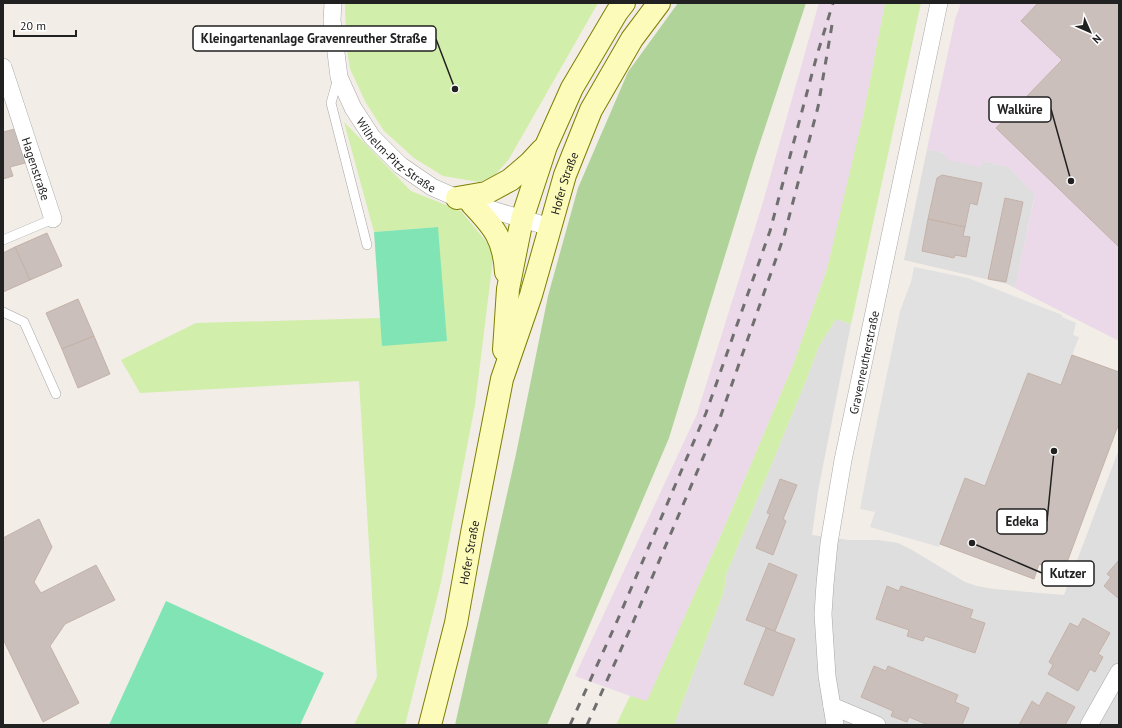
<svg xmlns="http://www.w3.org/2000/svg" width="1122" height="728" viewBox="0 0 1122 728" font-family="'PT Sans',sans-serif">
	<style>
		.residential { fill: #dfdede }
		.industrial { fill: #ebd8e9 }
		.grass { fill: #d2eeab }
		.forest { fill: #afd399 }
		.pitch { fill: #81e4b5 }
		.parking { fill: #e1e1e1 }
		.building { fill: #cabfba; stroke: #c4b2a8 }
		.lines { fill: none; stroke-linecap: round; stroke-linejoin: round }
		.service-casing { stroke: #a8a8a8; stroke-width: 10 }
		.minor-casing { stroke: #a8a8a8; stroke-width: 18 }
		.secondary-casing { stroke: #7d7f00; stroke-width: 24 }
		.service { stroke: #fff; stroke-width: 9 }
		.minor { stroke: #fff; stroke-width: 17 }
		.secondary { stroke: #fdfbb9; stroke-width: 22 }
		.rail { stroke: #6f6f6f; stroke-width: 3; stroke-dasharray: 8 8; stroke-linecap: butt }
		.labels { text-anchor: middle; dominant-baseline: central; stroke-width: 3; stroke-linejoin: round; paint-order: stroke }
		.street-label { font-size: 12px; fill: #212121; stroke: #fff }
		.leader { fill: none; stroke: #212121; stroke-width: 1.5 }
		.callout-dot { fill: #212121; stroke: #fff; stroke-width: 1.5 }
		.callout { fill: #fff; stroke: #212121; stroke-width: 1.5 }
		.callout-label { font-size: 13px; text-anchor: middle; font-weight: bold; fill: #212121 }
	</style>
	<rect width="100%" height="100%" fill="#f2ede7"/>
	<g class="residential">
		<path d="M927,149L943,153L981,166L982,161L1009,167L1035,194L1015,288L1007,284L904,260Z"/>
		<path d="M836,319L851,324L818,491L812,535L849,540H878L898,543L912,550L965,582L977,586L994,589L1064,595L1119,449V725H674L724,591L726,575L805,383L819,346Z"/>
	</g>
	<g class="industrial">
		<path d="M819,3H885L864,112L844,201L827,269L793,365L721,535L647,702L575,676L697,414L763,202Z"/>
		<path d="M961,3H1119V341L1015,288L1035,195L1009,167L982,161L981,167L948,160L943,153L927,149L955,20Z"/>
	</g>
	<g class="grass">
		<path d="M345,3H598L509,159L495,175L479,182L443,176L414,158L384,131L366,103L350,69L346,43Z"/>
		<path d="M885,3H921L851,324L836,319L819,346L805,383L726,575L724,591L674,725H616L630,696L647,701L721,535L793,365L827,269L864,112Z"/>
		<path d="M344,122L411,191L461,211L494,251L475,405L441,582L405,725H354L377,677L359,381L140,393L121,360L196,323L380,318L383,346L438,227L374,232Z"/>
	</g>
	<path class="forest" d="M678,3H806L754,161L669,438L547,725H455L516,454L548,296L578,188L628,72Z"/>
	<g class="pitch">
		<path d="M438,227L447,341L382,346L374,232Z"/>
		<path d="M166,601L324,673L300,725H109Z"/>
	</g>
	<path class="parking" d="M914,267L968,278L1062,315V317L1076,323L1073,335L1079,337L1061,385L1028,373L985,486L965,479L939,547L870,527L875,512L860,509L871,451L900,311L911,282Z"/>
	<g class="building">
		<path d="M1038,3H1119V247L996,128L1062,60L1021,21Z"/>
		<path d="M15,129L25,163L10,167L13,176L3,179V132Z"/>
		<path d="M942,175L982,183L977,205L970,203L965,227L928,219L937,178Z"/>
		<path d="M1005,198L1023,202L1006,282L988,279Z"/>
		<path d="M928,219L965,227L963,236L970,237L966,257L955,255L954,258L922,251Z"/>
		<path d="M47,233L62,266L30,280L15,247Z"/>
		<path d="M15,247L30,280L3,292V253Z"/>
		<path d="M78,299L94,336L62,349L46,313Z"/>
		<path d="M94,336L110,374L78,388L62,349Z"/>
		<path d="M1072,355L1119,372V423L1063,573L1039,564L1034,579L940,544L965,478L985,486L1028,373L1061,385Z"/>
		<path d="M780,479L797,485L783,519L786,521L773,555L756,548L770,514L767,513Z"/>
		<path d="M39,519L52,547L34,582L41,593L96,565L115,600L65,624L50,646L79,703L43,722L3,639V538Z"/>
		<path d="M1119,560V599L1104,586L1111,577L1107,574Z"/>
		<path d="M769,563L797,575L775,631L746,620Z"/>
		<path d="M887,586L899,591L901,586L973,610L970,618L985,623L975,653L925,636L923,641L907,636L909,630L876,619Z"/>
		<path d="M1083,618L1110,633L1098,654L1103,657L1095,672L1090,669L1078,691L1048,674L1053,665L1049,662L1070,623L1078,627Z"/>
		<path d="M766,628L795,639L773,696L744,684Z"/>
		<path d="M874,666L886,671L888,666L958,695L955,702L969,708L962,725H928L909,717L907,722L891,716L893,711L861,697Z"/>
		<path d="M1047,692L1075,707L1065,725H1019L1032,701L1039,706Z"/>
	</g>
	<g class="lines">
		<g class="service-casing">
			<g id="service">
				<path d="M338,78L331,103L367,245"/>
				<path d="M3,240L53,219"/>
				<path d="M3,312L24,322L56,394"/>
			</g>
		</g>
		<g class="minor-casing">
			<g id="minor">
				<path id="s1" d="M333,3L332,20L339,77L353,108L372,137L400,165L432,187L457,198L499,212L550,227"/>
				<path id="s2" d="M3,67L53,219"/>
				<path d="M832,706L877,725"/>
				<path id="s3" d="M835,725L827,676L823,614L825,584L829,543L843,460L939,3"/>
				<path d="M1089,725L1119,672"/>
			</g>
		</g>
		<g class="secondary-casing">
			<g id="secondary">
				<path d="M457,198L486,193L510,180L530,163L542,150"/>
				<path d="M472,204C494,227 504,239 506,272"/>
				<path d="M504,350L508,289L522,219L546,146L572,88L617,12L624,3"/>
				<path id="s4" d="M430,725L456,623L472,533L502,379L531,295L565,175L591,110L632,39L659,3"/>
			</g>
		</g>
		<use href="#service" class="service"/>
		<use href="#minor" class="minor"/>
		<use href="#secondary" class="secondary"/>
		<g class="rail">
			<path d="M570,725L618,619L706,413L770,231L817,55L833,3"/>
			<path d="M587,725L631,627L720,418L784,236L818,107L833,19"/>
		</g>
	</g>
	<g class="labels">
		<g class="street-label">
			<text stroke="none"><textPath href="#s1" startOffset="173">Wilhelm-Pitz-Straße</textPath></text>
			<text stroke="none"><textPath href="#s2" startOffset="107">Hagenstraße</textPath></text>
			<text stroke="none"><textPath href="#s4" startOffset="559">Hofer Straße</textPath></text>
			<text stroke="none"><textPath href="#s3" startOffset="367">Gravenreutherstraße</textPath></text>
			<text stroke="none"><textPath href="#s4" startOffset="177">Hofer Straße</textPath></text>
		</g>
	</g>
	<path class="leader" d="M455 89L436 39M1071 181L1051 109M1054 451L1047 521M972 543L1042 573"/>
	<g class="callout-dot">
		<circle cx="455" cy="89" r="4"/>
		<circle cx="1071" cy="181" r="4"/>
		<circle cx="1054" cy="451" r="4"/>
		<circle cx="972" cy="543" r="4"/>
	</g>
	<g class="callout">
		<rect x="193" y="26" width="243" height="25" rx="4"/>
		<rect x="989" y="97" width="62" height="25" rx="4"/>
		<rect x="997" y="509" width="50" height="25" rx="4"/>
		<rect x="1042" y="561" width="52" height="25" rx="4"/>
	</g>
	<g class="callout-label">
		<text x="314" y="43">Kleingartenanlage Gravenreuther Straße</text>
		<text x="1020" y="114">Walküre</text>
		<text x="1022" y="526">Edeka</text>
		<text x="1068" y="578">Kutzer</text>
	</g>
	<rect width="1122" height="728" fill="none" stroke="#212121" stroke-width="8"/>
	<g transform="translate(1090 32) rotate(135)" stroke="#ffffff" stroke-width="3" paint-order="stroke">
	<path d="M0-3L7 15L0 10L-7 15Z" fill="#212121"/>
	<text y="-6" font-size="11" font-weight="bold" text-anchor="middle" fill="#212121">N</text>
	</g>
	<path d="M14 30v6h62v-6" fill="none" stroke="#212121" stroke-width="2"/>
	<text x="20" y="30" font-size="12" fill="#212121" stroke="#ffffff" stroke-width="3" paint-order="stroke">20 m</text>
</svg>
